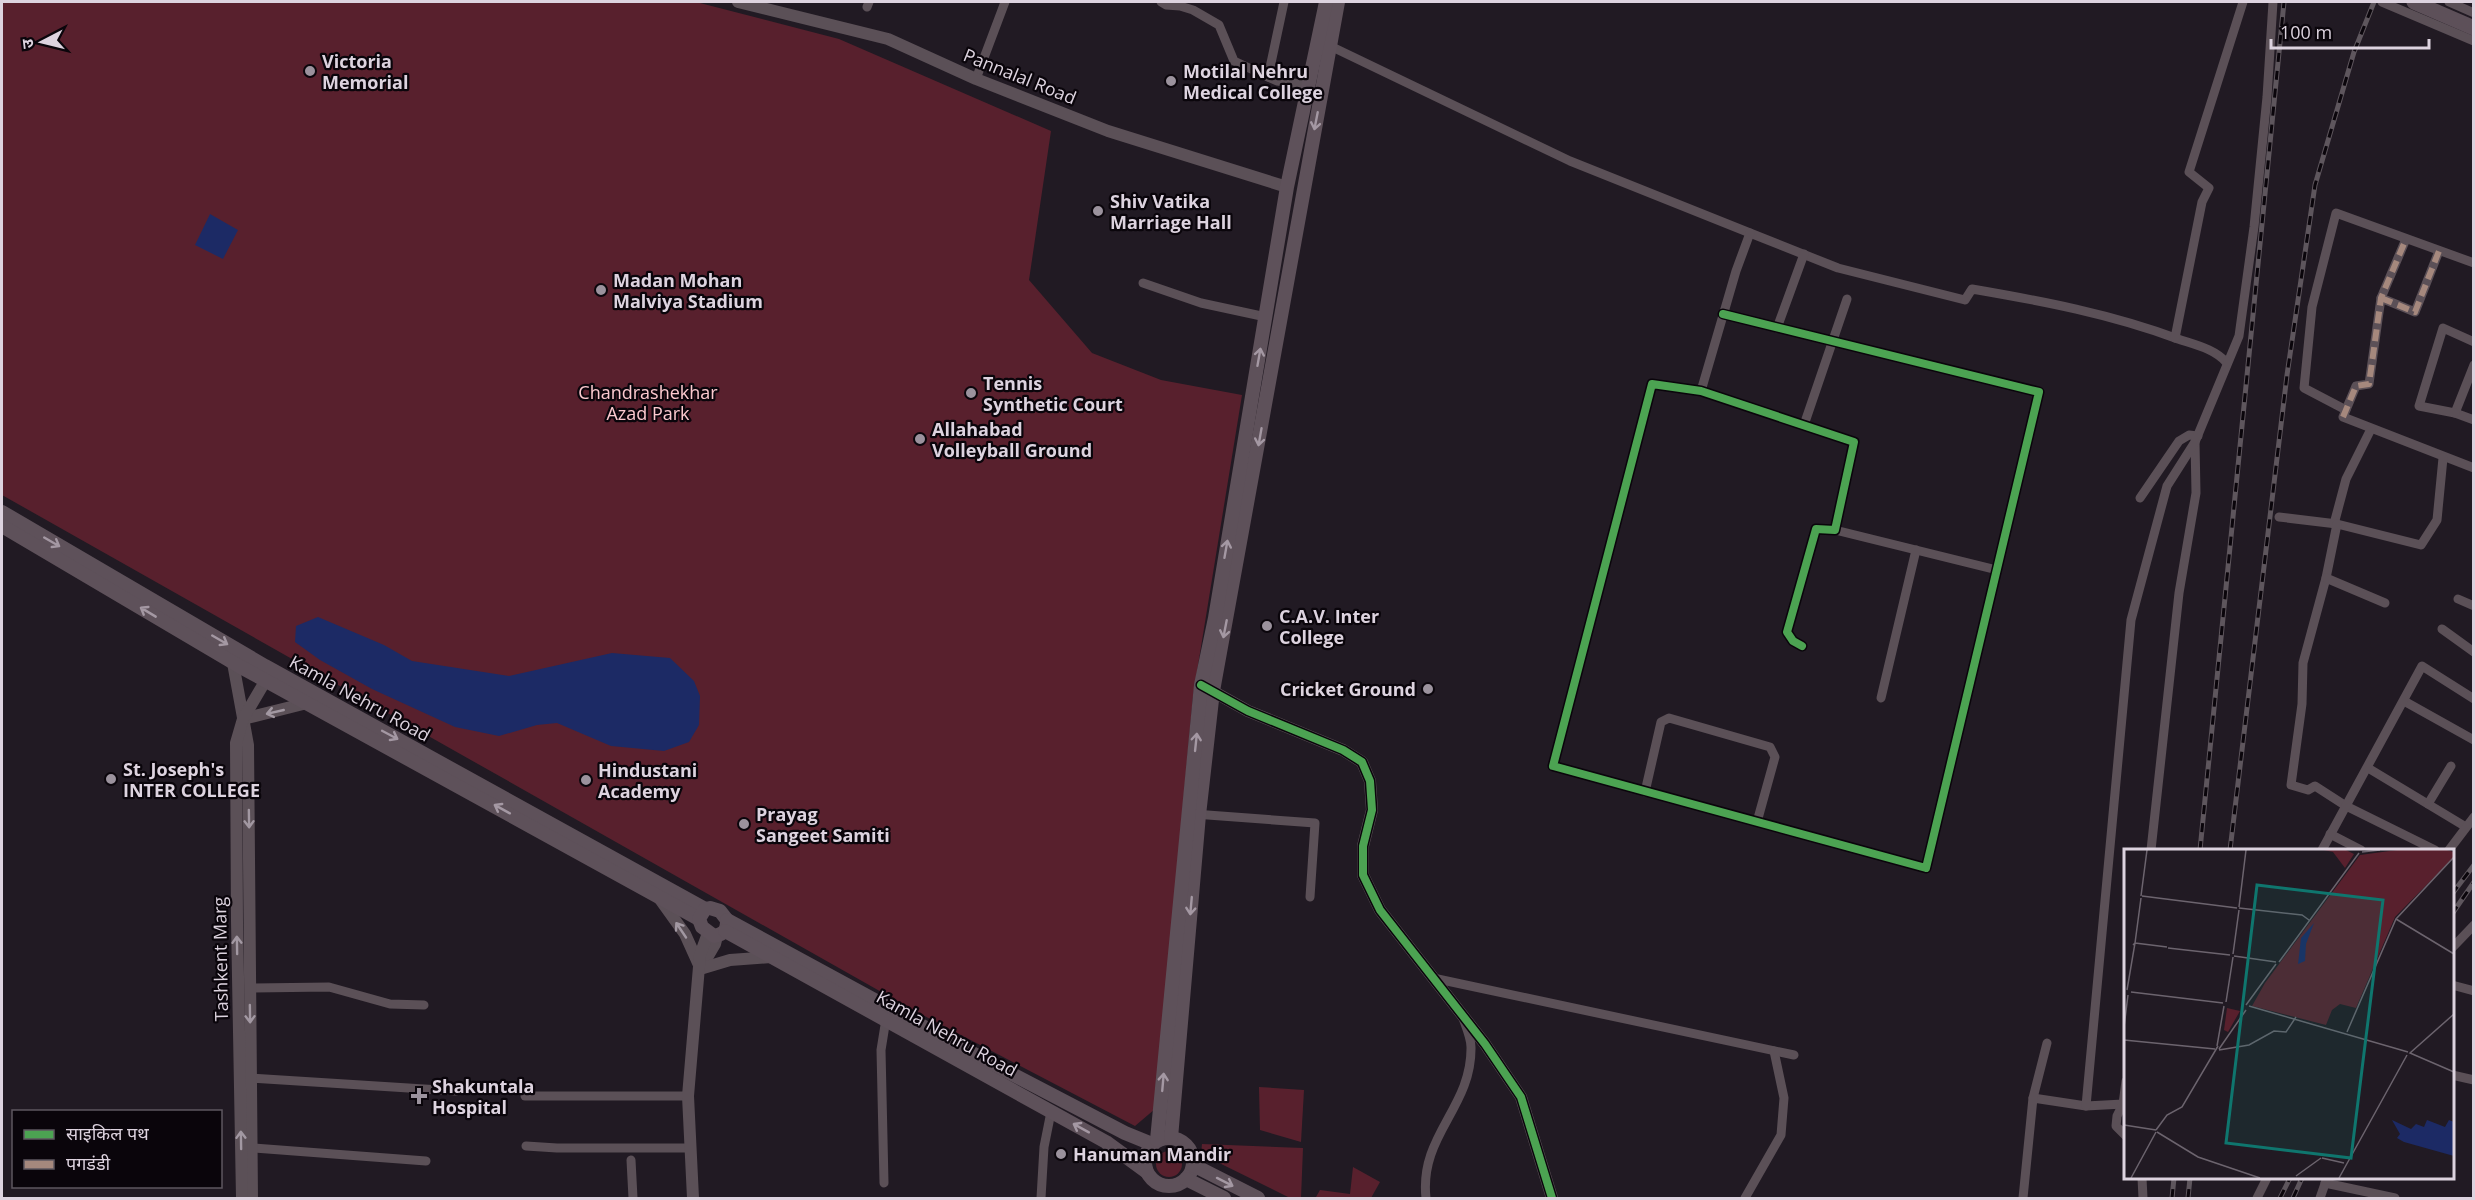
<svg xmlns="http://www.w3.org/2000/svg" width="2475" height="1200" viewBox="0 0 2475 1200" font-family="'Open Sans','Noto Sans Devanagari',sans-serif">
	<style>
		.green { fill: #58202d }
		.water { fill: #1c2a65 }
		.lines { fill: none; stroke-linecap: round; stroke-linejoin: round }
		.minor { stroke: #5b5057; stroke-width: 9 }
		.tertiary { stroke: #5b5057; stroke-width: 12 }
		.secondary { stroke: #5e515a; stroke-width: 14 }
		.primary { stroke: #5d5059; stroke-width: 15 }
		.rail-casing { stroke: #5e565d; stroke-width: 5 }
		.rail { stroke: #0a050b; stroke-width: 3; stroke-dasharray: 9; stroke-linecap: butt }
		.quiet { stroke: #a5887d; stroke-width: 6; stroke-dasharray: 12 6; stroke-linecap: butt }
		.cycleway-casing { stroke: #0a050b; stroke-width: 11 }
		.cycleway { stroke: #4ca352; stroke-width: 8 }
		.oneway { stroke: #a498a3 }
		.oneway2 { stroke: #a298a2 }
		.poi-dot { fill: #9b929d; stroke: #0a050b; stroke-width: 2 }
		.labels { text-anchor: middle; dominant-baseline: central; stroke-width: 4.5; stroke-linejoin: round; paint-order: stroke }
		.poi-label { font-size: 18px; font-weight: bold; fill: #ddd3df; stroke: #0a050b; text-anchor: start }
		.street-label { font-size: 18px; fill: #ddd3df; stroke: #0a050b }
		.park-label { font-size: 18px; fill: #fcc9cf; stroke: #0a050b }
		.inset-road { fill: none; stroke: #6c646e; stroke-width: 1.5 }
		.view { fill: #0f766e; fill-opacity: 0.15; stroke: #0f766e; stroke-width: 3 }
		.inset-edge { fill: none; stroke: #ddd3df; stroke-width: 3 }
	</style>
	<rect width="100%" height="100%" fill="#211a23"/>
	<g class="green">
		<path d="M2,2H696L839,39L1051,131L1029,280L1092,353L1161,380L1242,395L1193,696L1155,1109L1135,1126L915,1011L2,495Z"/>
		<path d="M1259,1087L1304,1090L1301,1142L1260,1130Z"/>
		<path d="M1202,1144L1303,1148L1301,1198H1290L1201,1154Z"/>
		<circle cx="1169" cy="1164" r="13"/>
		<path d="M1353,1167L1380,1182L1371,1198H1310L1316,1197L1320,1190L1350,1194Z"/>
	</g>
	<g class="water">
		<path d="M210,214L238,230L223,259L195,245Z"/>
		<path d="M318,617L384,645L412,661L509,676L612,653L670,658L694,681L700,696L699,725L689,742L664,751L611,746L557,723L537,725L499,736L455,727L372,689L320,660L295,642L296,626Z"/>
	</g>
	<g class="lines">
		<g class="minor">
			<path d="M1161,2L1166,5L1180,6L1193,10L1219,25L1234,61L1277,81L1309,85"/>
			<path d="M2382,2L2474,41"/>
			<path d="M2449,2L2474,13"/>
			<path d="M867,7L869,2"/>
			<path d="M1326,44L1570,161L1750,233L1838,268L1965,300L1972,289C2042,301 2111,314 2178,339C2196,345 2215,349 2227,363"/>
			<path d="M1268,77L1284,2"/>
			<path d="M976,79L1005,2"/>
			<path d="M2406,239L2381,298L2369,384L2356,386L2343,417L2474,468"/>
			<path d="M1143,283L1201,303L1266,317"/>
			<path d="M2381,298L2415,312L2439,251"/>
			<path d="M1723,314L2039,392L1926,868L1553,766L1652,384L1701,391L1854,442L1835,530L1816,529L1787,632L1793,641L1802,646"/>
			<path d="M1777,328L1804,254"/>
			<path d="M2175,338L2202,202L2209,188L2189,172L2243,2"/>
			<path d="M2474,365L2455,413L2474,420"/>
			<path d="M1701,391L1736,271L1750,233"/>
			<path d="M2346,410L2304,388L2312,307L2336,213L2474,263"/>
			<path d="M2455,413L2419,406L2443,328L2474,342"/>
			<path d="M1804,425L1847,299"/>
			<path d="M2140,498L2179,441L2189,435L2198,436"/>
			<path d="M2279,517L2337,524L2421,545L2437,520L2443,458"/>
			<path d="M2334,524L2346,479L2371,429"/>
			<path d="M2337,524L2326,578L2303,663L2302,704L2291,785L2308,790L2315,786L2346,806L2435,850"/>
			<path d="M1835,530L1997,570"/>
			<path d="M2326,578L2385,603"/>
			<path d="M2458,599L2474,606"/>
			<path d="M2442,629L2474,652"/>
			<path d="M1881,698L1916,550"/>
			<path d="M2404,701L2474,740"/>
			<path d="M2368,768L2466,827"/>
			<path d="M1645,792L1661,722L1669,718L1770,747L1775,757L1757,822"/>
			<path d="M2428,804L2451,766"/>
			<path d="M1194,814L1315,823L1310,897"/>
			<path d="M2330,834L2361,850"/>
			<path d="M2151,850L2179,593L2196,493L2195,442"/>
			<path d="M2322,850L2422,666L2474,699"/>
			<path d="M2449,850L2474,817"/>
			<path d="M2452,948L2474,925"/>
			<path d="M1433,978L1794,1055"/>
			<path d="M2452,985L2474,991"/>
			<path d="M250,988L329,987L390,1004L424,1005"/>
			<path d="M2452,1075L2474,1080"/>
			<path d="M251,1078L456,1091"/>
			<path d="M525,1096H688"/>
			<path d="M2033,1098L2086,1106L2123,1104L2126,1081"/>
			<path d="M2123,1104L2117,1116L2116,1126L2126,1136"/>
			<path d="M2086,1106L2131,620L2167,486L2195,442L2239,336L2254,227L2267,97L2273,2"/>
			<path d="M526,1146L557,1148H691"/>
			<path d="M253,1148L426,1161"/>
			<path d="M631,1160L633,1198"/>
			<path d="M2142,1178L2143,1198"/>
			<path d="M884,1183L881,1050L886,1019"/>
			<path d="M2325,1183L2395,1198"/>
			<path d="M1041,1198L1044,1147L1051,1112"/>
			<path d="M1426,1198C1419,1135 1472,1108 1471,1047C1471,1039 1467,1029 1464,1021"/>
			<path d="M1745,1198L1781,1135L1784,1098L1774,1051"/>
			<path d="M2023,1198L2033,1098L2047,1043"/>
			<path d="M2257,1198L2267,1178"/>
			<path d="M2320,1198L2327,1178"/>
		</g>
		<g class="tertiary">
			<path d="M738,2L888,39L976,79L1108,131L1287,187"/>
			<path d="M233,663L248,745L252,1198"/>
			<path d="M1207,688L1248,711L1343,750L1362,762L1370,781L1372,810L1363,846V875L1380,910L1485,1044L1521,1097L1552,1198"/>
			<path d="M243,719L307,703"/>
			<path d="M657,895L685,934L699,965"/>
			<path d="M701,968L715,944L717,936"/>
			<path d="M700,969L730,960L771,957"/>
			<path d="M242,1198L237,921L236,743L243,719L270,673"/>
			<path d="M693,1198L688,1096L700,955L708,933"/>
		</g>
		<g class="secondary">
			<path d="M2,512L265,666L705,909"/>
			<path d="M2,526L239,666L699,919"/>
			<path d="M710,908L720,911L727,920C727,931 724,934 714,936L702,927L699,919L705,909Z"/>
			<path d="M727,920L985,1060L1125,1133L1152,1144"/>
			<path d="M725,931L1106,1142L1147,1172"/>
			<circle cx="1169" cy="1162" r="24"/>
			<path d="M1171,1138L1199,815L1213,691L1338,2"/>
			<path d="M1157,1140L1201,685L1215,618L1287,187L1326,2"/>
			<path d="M1193,1165L1258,1198"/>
			<path d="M1186,1179L1224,1198"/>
		</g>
		<path class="primary" d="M2414,2L2474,28"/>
		<g class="rail-casing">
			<g id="rail">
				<path d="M2200,850L2284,2"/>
				<path d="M2230,850L2287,375L2315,185L2354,52L2374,2"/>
				<path d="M2452,894L2474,865"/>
				<path d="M2452,914L2474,882"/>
				<path d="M2172,1198L2174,1178"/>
				<path d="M2188,1198L2190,1178"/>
				<path d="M2280,1198L2290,1178"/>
				<path d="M2293,1198L2302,1178"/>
			</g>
		</g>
		<use href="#rail" class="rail"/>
		<g class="quiet">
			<path d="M2381,298L2415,312L2439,251"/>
			<path d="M2343,417L2356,386L2369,384L2381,298L2406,239"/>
		</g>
		<g class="cycleway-casing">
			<g id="cycleway">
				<path d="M1723,314L2039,392L1926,868L1553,766L1652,384L1701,391L1854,442L1835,530L1816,529L1787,632L1793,641L1802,646"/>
				<path d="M1201,685L1248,711L1343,750L1362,762L1370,781L1372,810L1363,846V875L1380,910L1485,1044L1521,1097L1552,1198"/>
			</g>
		</g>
		<use href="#cycleway" class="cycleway"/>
	</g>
	<defs><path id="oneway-shaft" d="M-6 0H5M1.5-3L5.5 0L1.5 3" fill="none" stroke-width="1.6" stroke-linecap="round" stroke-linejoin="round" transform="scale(1.5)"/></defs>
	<g class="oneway">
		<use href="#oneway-shaft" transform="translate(1316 121) rotate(101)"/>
		<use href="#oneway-shaft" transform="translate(1259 357) rotate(-80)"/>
		<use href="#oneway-shaft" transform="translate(1260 437) rotate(100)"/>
		<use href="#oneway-shaft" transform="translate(52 542) rotate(30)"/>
		<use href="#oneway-shaft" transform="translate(1226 549) rotate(-80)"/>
		<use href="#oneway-shaft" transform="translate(148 612) rotate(-149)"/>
		<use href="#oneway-shaft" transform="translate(1225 629) rotate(101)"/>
		<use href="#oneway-shaft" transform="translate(220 640) rotate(30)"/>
		<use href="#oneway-shaft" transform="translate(390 735) rotate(28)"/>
		<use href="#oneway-shaft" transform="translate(1196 742) rotate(-84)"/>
		<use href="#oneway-shaft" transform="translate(502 809) rotate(-151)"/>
		<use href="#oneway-shaft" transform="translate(1191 906) rotate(95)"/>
		<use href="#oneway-shaft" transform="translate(1163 1082) rotate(-85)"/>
		<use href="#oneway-shaft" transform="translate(1081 1128) rotate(-151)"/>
		<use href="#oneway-shaft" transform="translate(1225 1182) rotate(27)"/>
	</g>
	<g class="oneway2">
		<use href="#oneway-shaft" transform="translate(275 712) rotate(167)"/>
		<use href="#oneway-shaft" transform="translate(249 819) rotate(89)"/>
		<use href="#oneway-shaft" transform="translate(681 930) rotate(-124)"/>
		<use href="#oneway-shaft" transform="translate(237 945) rotate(-91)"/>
		<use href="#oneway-shaft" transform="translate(250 1014) rotate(89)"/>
		<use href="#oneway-shaft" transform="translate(241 1140) rotate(-91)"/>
	</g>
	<g class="poi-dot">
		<circle cx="310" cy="71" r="6"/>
		<circle cx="1171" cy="81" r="6"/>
		<circle cx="1098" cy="211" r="6"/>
		<circle cx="601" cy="290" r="6"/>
		<circle cx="971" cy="393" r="6"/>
		<circle cx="920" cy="439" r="6"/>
		<circle cx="1267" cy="626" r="6"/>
		<circle cx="1428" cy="689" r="6"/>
		<circle cx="111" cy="779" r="6"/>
		<circle cx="586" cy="780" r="6"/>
		<circle cx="744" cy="824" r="6"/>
		<path d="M416 1087h6v6h6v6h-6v6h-6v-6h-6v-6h6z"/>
		<circle cx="1061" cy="1154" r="6"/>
	</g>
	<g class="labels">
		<g class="poi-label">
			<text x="322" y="61">Victoria<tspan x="322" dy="21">Memorial</tspan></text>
			<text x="1183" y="71">Motilal Nehru<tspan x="1183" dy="21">Medical College</tspan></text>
			<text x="1110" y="201">Shiv Vatika<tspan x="1110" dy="21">Marriage Hall</tspan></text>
			<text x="613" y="280">Madan Mohan<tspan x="613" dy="21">Malviya Stadium</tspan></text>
			<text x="983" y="383">Tennis<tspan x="983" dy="21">Synthetic Court</tspan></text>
			<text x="932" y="429">Allahabad<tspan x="932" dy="21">Volleyball Ground</tspan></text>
			<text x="1279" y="616">C.A.V. Inter<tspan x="1279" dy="21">College</tspan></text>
			<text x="1416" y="689" text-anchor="end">Cricket Ground</text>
			<text x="123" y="769">St. Joseph's<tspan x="123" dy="21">INTER COLLEGE</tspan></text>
			<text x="598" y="770">Hindustani<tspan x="598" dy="21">Academy</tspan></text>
			<text x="756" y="814">Prayag<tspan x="756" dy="21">Sangeet Samiti</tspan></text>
			<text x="432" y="1086">Shakuntala<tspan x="432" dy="21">Hospital</tspan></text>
			<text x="1073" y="1154">Hanuman Mandir</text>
		</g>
		<g class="street-label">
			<text transform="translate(1020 76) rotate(22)">Pannalal Road</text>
			<text transform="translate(360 698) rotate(29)">Kamla Nehru Road</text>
			<text transform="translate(220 959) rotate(-91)">Tashkent Marg</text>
			<text transform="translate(947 1033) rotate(29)">Kamla Nehru Road</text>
		</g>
		<g class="park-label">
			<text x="648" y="392">Chandrashekhar<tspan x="648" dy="21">Azad Park</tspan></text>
		</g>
	</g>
	<g transform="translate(2124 849)">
		<rect width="330" height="330" fill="#211a23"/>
		<path d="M200,1H222L230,5L221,19L209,3ZM273,1H323L330,3V8L271,68L232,159L216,155L208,161L202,176L128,157L141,134L236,6ZM103,159L116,162L104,183L100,181Z" fill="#58202d"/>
		<path d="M190,74L182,95L181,112L174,115L177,89ZM268,271L287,280L292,275L300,278L303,271L321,278L325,271L330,273V307L280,293L273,289L276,285Z" fill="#1c2a65"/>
		<path class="inset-road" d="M238,3L256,1M17,47L23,1M18,47L113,59M115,58L122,1M115,59L178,66L185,71M272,70L330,105M11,94L17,49M11,94L43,98M44,99L106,106M109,105L115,61M110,107L152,113M155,113L235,4M3,141L11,94L9,96M7,143L99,154M102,153L109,108M122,156L152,115M125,157L284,203M330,165L286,204L330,223M0,178L4,146M223,183L272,70L330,8M0,191L91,200M93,197L100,157M95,200L122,161M95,201L125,196L150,182L162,183L172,168M0,276L32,281M32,281L43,266L58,258L94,197L91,202M33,283L74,308L136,329M198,309L220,314M172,327L197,309M7,329L32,283M215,329L283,206"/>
		<path class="view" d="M133,36L259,51L227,309L102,294Z"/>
		<rect width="330" height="330" class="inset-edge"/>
	</g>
	<rect width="2475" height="1200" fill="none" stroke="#ddd3df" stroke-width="6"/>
	<rect x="12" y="1110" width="210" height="78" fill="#0a050b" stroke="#5e5760" stroke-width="1.5"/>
	<rect x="24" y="1130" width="30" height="9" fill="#4ca352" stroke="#5e5760" stroke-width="1.5"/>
	<text x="66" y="1140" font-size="18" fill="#ddd3df">साइकिल पथ</text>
	<rect x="24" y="1160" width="30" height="9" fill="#a5887d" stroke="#5e5760" stroke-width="1.5"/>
	<text x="66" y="1170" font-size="18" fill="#ddd3df">पगडंडी</text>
	<g transform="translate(42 42) rotate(263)" stroke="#0a050b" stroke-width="4.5" paint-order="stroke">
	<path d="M0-4.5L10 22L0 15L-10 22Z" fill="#ddd3df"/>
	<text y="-9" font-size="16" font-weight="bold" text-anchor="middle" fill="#ddd3df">उ</text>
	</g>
	<path d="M2271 39v9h158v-9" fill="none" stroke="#ddd3df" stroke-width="3"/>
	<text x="2280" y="39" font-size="18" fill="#ddd3df" stroke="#0a050b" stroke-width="4.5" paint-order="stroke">100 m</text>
</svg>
